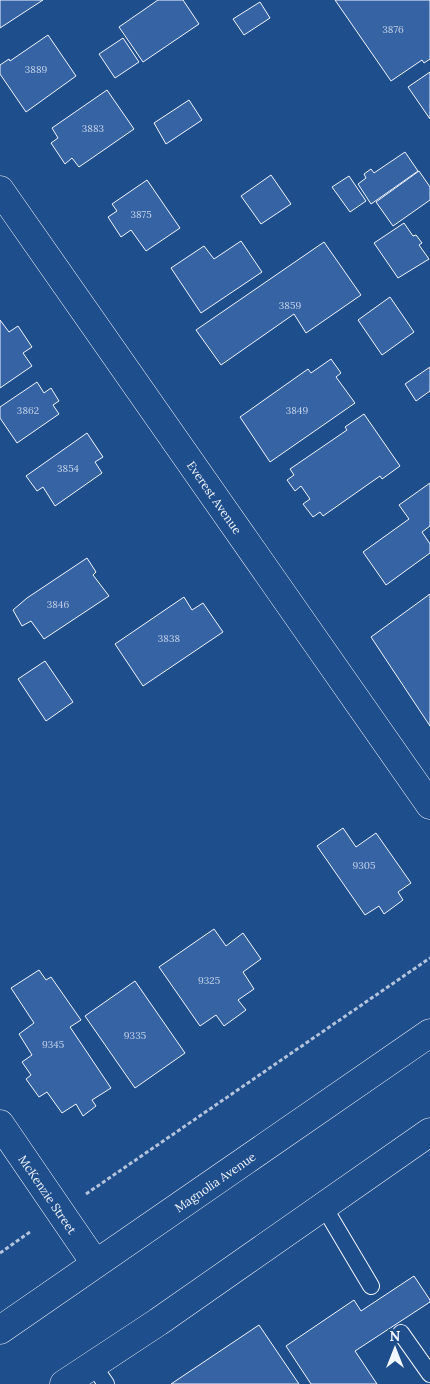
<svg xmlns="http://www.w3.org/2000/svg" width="430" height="1384" viewBox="0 0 430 1384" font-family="Lora,serif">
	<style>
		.building { fill: #3563a3; stroke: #f2f6ff }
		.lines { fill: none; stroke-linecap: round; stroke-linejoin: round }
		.lane-casing { stroke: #f2f6ff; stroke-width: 18 }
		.street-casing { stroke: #f2f6ff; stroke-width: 29 }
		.primary-casing { stroke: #f2f6ff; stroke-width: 29 }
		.path { stroke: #b3c4dc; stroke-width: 3; stroke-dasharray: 4 2.5; stroke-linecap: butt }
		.lane { stroke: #1f4e8c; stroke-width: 16 }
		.street { stroke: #1f4e8c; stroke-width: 28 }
		.primary { stroke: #1f4e8c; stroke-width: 28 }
		.labels { text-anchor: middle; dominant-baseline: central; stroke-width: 4; stroke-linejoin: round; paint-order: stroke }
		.number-label { font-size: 10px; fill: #c3d1e8 }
		.street-label { font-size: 12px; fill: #f2f6ff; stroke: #1f4e8c }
	</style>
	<rect width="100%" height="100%" fill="#1f4e8c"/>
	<g class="building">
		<path d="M0,0H43L0,28Z"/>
		<path d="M158,0H183L199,24L143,62L119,27Z"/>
		<path d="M335,0H430V59L424,63L422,60L391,81Z"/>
		<path d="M260,2L270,18L244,35L233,19Z"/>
		<path d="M48,35L76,76L26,112L0,74V65L9,59L10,61Z"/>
		<path d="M123,38L139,62L115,78L99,54Z"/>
		<path d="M430,72V119L408,87Z"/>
		<path d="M107,90L134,129L79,167L72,158L65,164L51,143L58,138L52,128Z"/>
		<path d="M189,100L202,120L166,144L154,123Z"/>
		<path d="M405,152L418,171L371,204L358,184L366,178L364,174L371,169L374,173Z"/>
		<path d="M419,171L430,187V200L393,226L376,202Z"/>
		<path d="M271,175L291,204L261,224L241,196Z"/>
		<path d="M349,176L366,201L350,212L332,187Z"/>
		<path d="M147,180L180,228L146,251L131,230L121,237L108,217L117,211L112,204Z"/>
		<path d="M404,223L413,236L416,235L422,243L419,245L429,259L398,278L374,243Z"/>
		<path d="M241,241L262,272L201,313L171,268L204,246L214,259Z"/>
		<path d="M324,242L361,295L306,333L294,314L221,365L196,330Z"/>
		<path d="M390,297L414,332L382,355L358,320Z"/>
		<path d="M0,320L9,332L18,326L32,347L23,353L32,366L0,388Z"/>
		<path d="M331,359L341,373L336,377L355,403L270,462L240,417L308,369L311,373Z"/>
		<path d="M430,367V391L416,401L405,384Z"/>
		<path d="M37,382L44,393L51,388L59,401L53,405L59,414L17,443L0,418V407Z"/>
		<path d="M364,414L400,466L382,479L380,476L323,516L320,512L313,517L303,504L310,499L301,486L295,491L287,480L294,475L290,469L347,430L345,427Z"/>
		<path d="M87,433L103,457L95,462L102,473L55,506L43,487L37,491L26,476Z"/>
		<path d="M430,483V526L422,532L430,544V553L386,585L363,552L409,519L399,505Z"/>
		<path d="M87,558L96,572L93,575L109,596L44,639L31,621L22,626L13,610L27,598Z"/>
		<path d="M430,594V726L371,637Z"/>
		<path d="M184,597L192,610L203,603L223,632L143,686L115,644Z"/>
		<path d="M45,661L73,702L46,721L18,679Z"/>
		<path d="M343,828L356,847L376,833L411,883L398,892L403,900L384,914L379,906L365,915L317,846Z"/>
		<path d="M214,929L226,946L243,933L261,959L243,972L254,989L238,1000L246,1010L224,1026L216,1015L200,1026L159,967Z"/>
		<path d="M39,970L46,980L51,977L81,1020L70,1027L111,1088L92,1100L96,1106L83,1116L76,1104L62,1113L47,1092L39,1097L26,1079L31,1075L22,1062L32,1055L19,1034L34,1023L11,988Z"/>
		<path d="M135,981L185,1053L135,1088L85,1016Z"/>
		<path d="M414,1276L430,1300V1302L355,1351L377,1384H311L286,1346L354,1300L361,1311Z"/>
		<path d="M259,1325L299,1384H171Z"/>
	</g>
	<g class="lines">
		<g class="lane-casing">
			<g id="lane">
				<path d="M324,1207L371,1286"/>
				<path d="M401,1333L430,1374"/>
				<path d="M93,1365L106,1384"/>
			</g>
		</g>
		<g class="street-casing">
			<g id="street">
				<path id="s1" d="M0,190L430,805"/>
				<path id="s2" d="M0,1124L95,1263"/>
			</g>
		</g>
		<g class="primary-casing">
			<g id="primary">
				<path id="s3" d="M0,1330L430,1033"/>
				<path d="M64,1384L158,1322L430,1132"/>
			</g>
		</g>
		<g class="path">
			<path d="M86,1194L430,958"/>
			<path d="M0,1253L30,1232"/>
		</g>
		<use href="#lane" class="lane"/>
		<use href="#street" class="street"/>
		<use href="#primary" class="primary"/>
	</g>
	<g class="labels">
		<g class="number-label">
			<text x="393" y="29">3876</text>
			<text x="36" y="69">3889</text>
			<text x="93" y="128">3883</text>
			<text x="141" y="214">3875</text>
			<text x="290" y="305">3859</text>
			<text x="28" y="410">3862</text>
			<text x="297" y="410">3849</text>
			<text x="68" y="468">3854</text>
			<text x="58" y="604">3846</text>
			<text x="169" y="638">3838</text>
			<text x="364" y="865">9305</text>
			<text x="209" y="980">9325</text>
			<text x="135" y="1035">9335</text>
			<text x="53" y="1044">9345</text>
		</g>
		<g class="street-label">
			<text stroke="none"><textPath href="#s1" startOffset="375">Everest Avenue</textPath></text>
			<text stroke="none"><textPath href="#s3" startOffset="261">Magnolia Avenue</textPath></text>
			<text stroke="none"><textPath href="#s2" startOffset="85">McKenzie Street</textPath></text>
		</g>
	</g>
	<g transform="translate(395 1349)" stroke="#1f4e8c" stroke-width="4" paint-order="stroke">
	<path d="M0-4L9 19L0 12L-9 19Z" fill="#f2f6ff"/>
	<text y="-8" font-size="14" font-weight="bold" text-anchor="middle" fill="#f2f6ff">N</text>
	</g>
</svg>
